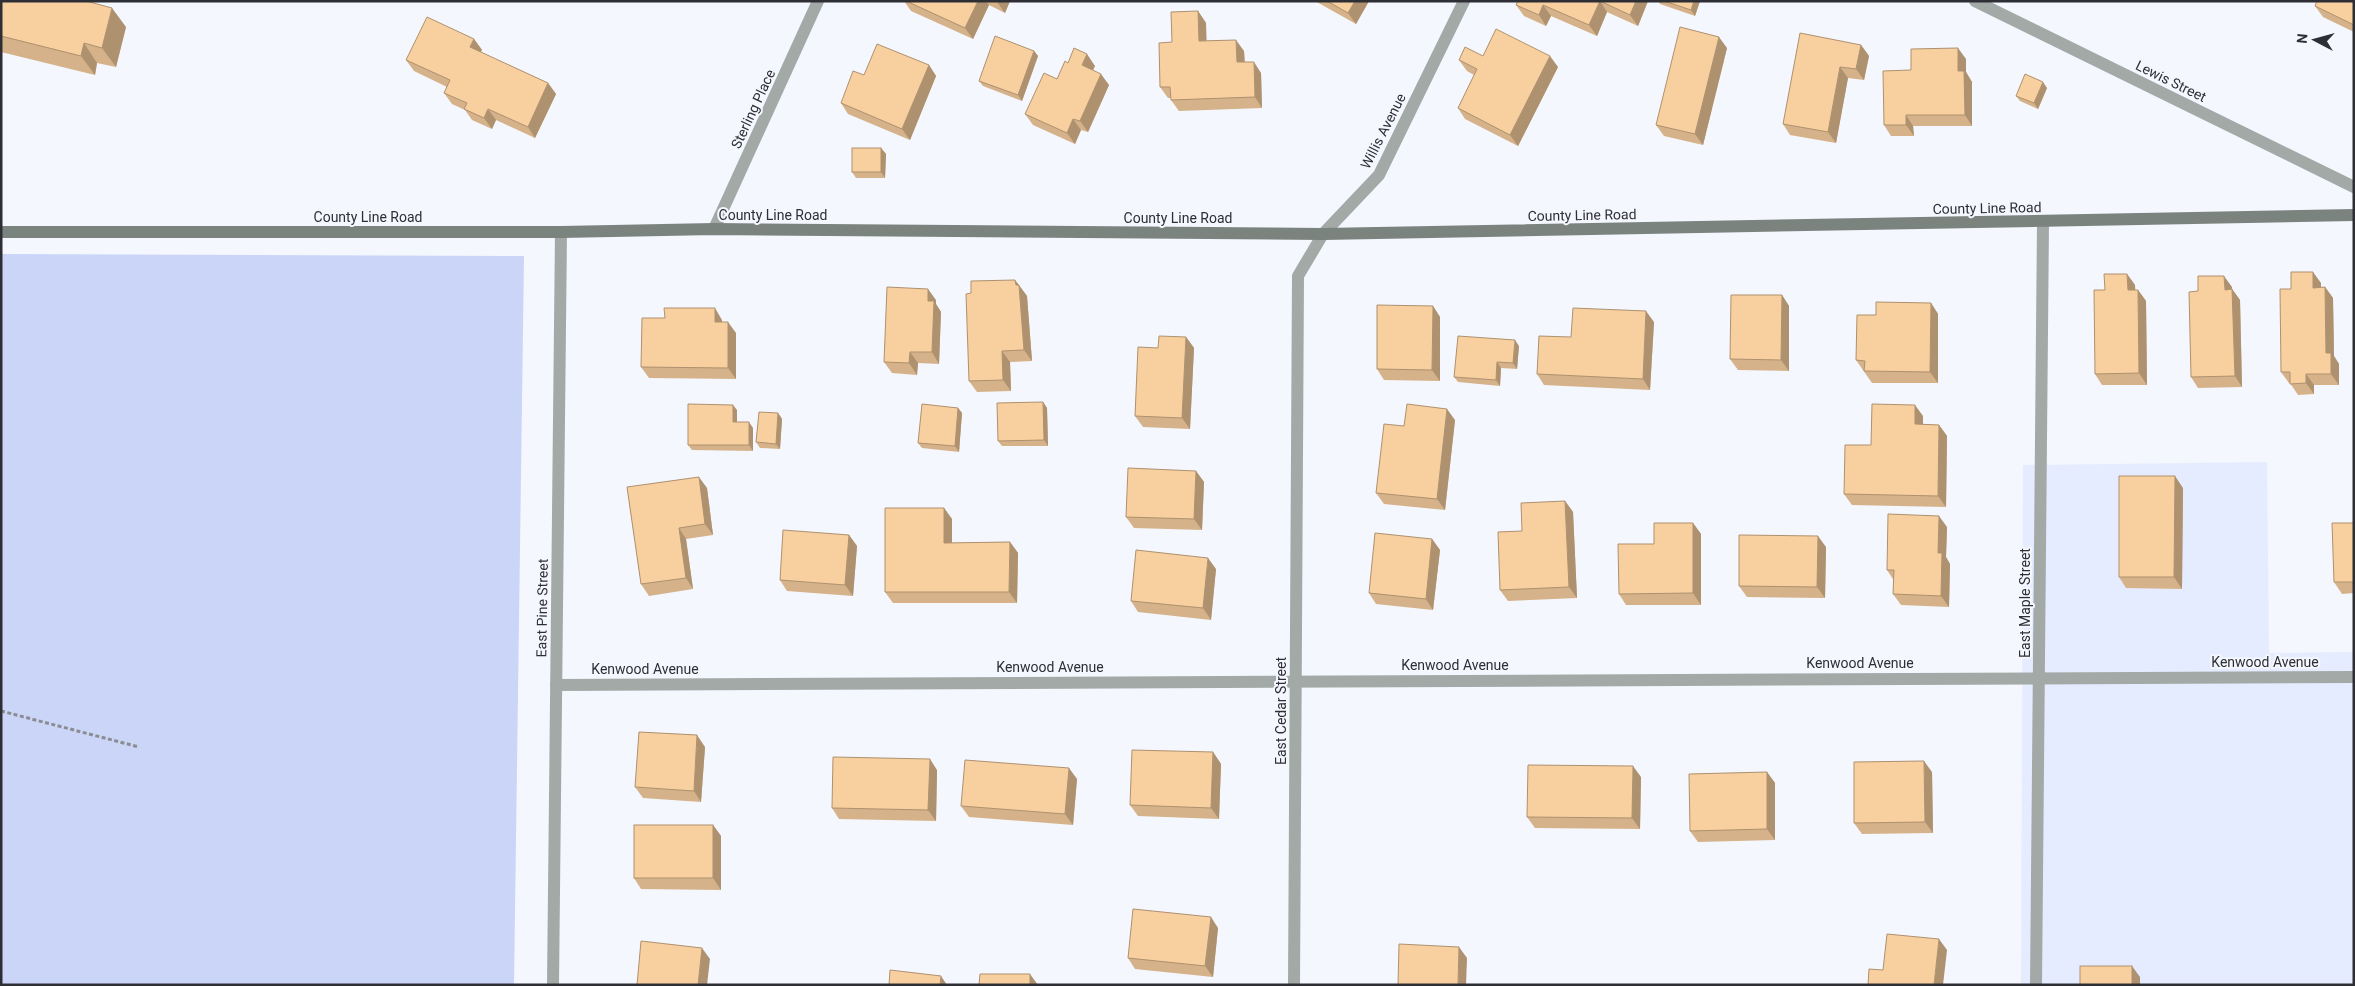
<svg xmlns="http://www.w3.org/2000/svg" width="2355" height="986" viewBox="0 0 2355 986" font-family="Roboto,sans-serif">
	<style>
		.built { fill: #e6ecff }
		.green { fill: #cbd5f8 }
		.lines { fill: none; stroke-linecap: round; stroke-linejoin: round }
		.path { stroke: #8b8d93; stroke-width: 3; stroke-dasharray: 4 2.5; stroke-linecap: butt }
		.minor { stroke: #a3a9a6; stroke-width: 12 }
		.secondary { stroke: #7b837f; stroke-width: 12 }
		.wall { fill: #d5b289 }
		.shaded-wall { fill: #ae916f }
		.building { fill: #f8cf9f; stroke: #ae916f }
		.labels { text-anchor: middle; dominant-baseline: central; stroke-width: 4; stroke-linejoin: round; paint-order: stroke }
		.street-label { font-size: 14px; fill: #2e2f34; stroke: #f4f7fe }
	</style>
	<rect width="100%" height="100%" fill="#f4f7fe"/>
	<path class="built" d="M2267,462L2269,653L2354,652V985H2021L2023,465Z"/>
	<path class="green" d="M1,254L524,256L514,985H1Z"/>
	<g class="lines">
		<path class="path" d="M1,711L139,747"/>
		<g class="minor">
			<path d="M1975,1L2354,187"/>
			<path d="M714,229L818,1"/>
			<path d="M556,685L2354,677"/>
			<path d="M553,985L561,232"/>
			<path d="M1294,985L1298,276L1323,234L1379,175L1464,1"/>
			<path d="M2036,985L2043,222"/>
		</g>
		<path class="secondary" d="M1,232H561L714,229L1323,234L2354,215"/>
	</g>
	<g class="wall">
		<path d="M904,1H1010L1005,13L989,5L973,39L911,11Z"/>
		<path d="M1315,1H1369L1356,24Z"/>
		<path d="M1518,1H1648L1638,26L1607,12L1597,36L1551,16L1546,26L1524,16L1516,5Z"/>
		<path d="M1658,1H1700L1695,16L1660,4Z"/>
		<path d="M2354,1V32L2323,17L2315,6Z"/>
		<path d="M1198,11L1206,23V41L1244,51L1245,62L1261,73L1262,108L1179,111L1171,100V98H1168L1160,87L1172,42Z"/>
		<path d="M126,27L116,67L97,63L95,75L1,52V36Z"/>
		<path d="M474,39L482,50L480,52L548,83L556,94L535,138L496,120L492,129L472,120L465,110L452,104L444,93L447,87L414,71L406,60Z"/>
		<path d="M1861,45L1869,56L1864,80L1848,78L1836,143L1790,135L1783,124Z"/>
		<path d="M1727,48L1703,145L1664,136L1656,125Z"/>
		<path d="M1034,51L1038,56L1022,101L983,86L979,81Z"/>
		<path d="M1483,56L1558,67L1518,146L1465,119L1458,108L1474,75L1467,71L1459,60Z"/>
		<path d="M1966,59V72L1972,82V126H1913L1914,136H1891L1884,125L1911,70Z"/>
		<path d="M1068,63L1095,66L1093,70L1109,85L1088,132L1081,130L1075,144L1033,125L1025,114L1057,79Z"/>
		<path d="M929,65L936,76L910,140L848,114L841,103L864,75Z"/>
		<path d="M2047,88L2038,109L2020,101L2016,96Z"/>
		<path d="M881,148L886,154L885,178H856L852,172Z"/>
		<path d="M2127,274L2135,285V290H2138L2146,301L2147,385H2102L2095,374L2105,290Z"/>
		<path d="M1015,280L1027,296L1032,361L1010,362L1011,391L977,392L969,381L971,293Z"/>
		<path d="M2321,283V287H2325L2333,298L2334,356L2339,364V385H2314V394L2298,395L2290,383H2289L2281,372L2291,289Z"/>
		<path d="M2232,287V289L2240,300L2242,387L2198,388L2191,377Z"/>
		<path d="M1782,295L1789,306V371L1738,370L1730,359Z"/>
		<path d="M936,300V304L941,312L939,364L918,363L917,375L892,373L884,362Z"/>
		<path d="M1931,303L1938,314V383H1872L1856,360L1876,315Z"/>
		<path d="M1433,306L1440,317V381L1384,380L1377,369Z"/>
		<path d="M722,320V322L736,333V379L649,378L641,367Z"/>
		<path d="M1654,322L1650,390L1544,385L1537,374L1571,337Z"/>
		<path d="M1186,337L1194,348L1190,429L1143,427L1135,416L1158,348Z"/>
		<path d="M1519,346L1517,369L1501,368L1500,386L1458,382L1454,377Z"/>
		<path d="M1043,402L1047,408L1048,446H1002L998,441Z"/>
		<path d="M958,408L962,413L959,452L922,448L918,443Z"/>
		<path d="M737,410V422L753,428V451L692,450L688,445Z"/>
		<path d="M778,413L782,419L780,449L760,448L756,442Z"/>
		<path d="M1923,416V424L1939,425L1947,436L1946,507L1852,505L1844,494L1871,445Z"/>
		<path d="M1455,420L1445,510L1384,504L1376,493L1404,426Z"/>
		<path d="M1196,471L1204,482L1202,530L1134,528L1126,517Z"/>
		<path d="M627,487L707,488L713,535L686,539L693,589L649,596L641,584Z"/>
		<path d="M2183,488L2182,589L2126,588L2119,577Z"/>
		<path d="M1565,501L1573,512L1577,598L1508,601L1500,590L1522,531Z"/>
		<path d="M944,508L952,519V543L1010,542L1018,553L1017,603H893L885,592Z"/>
		<path d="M1693,523L1701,534V605H1626L1619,594L1654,544Z"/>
		<path d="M2354,523V593L2342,594L2334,582Z"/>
		<path d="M1947,527L1946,557L1950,564L1949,607L1901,605L1893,594V579L1887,570Z"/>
		<path d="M849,535L857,546L853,596L787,591L780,580Z"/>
		<path d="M1432,539L1440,550L1433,610L1376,604L1369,593Z"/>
		<path d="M1826,547L1825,598L1747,597L1739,586Z"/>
		<path d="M1216,569L1211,620L1138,612L1131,601Z"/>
		<path d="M705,747L701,802L643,798L635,787Z"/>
		<path d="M1213,752L1221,764L1219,819L1138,816L1130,805Z"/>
		<path d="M937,770L936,821L839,819L832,808Z"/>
		<path d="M1767,772L1775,783V840L1698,842L1690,831Z"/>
		<path d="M1932,772L1933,833L1862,834L1854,823Z"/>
		<path d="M1641,777L1640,829L1535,828L1527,817Z"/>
		<path d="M1077,779L1073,825L969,817L961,806Z"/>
		<path d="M713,825L721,836V890L641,889L634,878Z"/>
		<path d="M1218,928L1213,977L1135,969L1128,958Z"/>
	</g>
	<g class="shaded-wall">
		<path d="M978,1H986L989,5L973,39L965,28Z"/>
		<path d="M997,1H1010L1005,13L997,2Z"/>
		<path d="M1355,1H1369L1356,24L1348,13Z"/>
		<path d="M1600,1L1607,12L1597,36L1589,25Z"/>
		<path d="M1636,1H1648L1638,26L1630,15Z"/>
		<path d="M1694,1H1700L1695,16L1691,10Z"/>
		<path d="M1543,5L1551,16L1546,26L1539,15Z"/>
		<path d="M112,8L126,27L116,67L102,48Z"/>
		<path d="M1198,11L1206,23L1207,52L1199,41Z"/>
		<path d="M1719,37L1727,48L1703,145L1695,134Z"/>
		<path d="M474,39L482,50L477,58L470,47Z"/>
		<path d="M1236,40L1244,51L1245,74L1237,62Z"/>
		<path d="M84,43L97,63L95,75L81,56Z"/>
		<path d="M1861,45L1869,56L1864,80L1856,69Z"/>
		<path d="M1958,48L1966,59V72L1972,82V126L1965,115L1958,71Z"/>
		<path d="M1034,51L1038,56L1022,101L1018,95Z"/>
		<path d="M1087,54L1095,66L1090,76L1082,65Z"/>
		<path d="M1550,56L1558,67L1518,146L1510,135Z"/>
		<path d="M1254,62L1261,73L1262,108L1255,97Z"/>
		<path d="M929,65L936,76L910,140L902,129Z"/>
		<path d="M1840,67L1848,78L1836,143L1828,132Z"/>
		<path d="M1101,74L1109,85L1088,132L1080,121Z"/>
		<path d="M2043,82L2047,88L2038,109L2034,103Z"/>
		<path d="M548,83L556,94L535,138L528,127Z"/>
		<path d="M488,109L496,120L492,129L484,118Z"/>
		<path d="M1906,115L1913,126L1914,136L1906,125Z"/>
		<path d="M1073,119L1081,130L1075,144L1067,133Z"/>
		<path d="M881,148L886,154L885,178L881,172Z"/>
		<path d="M2313,272L2321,283V299L2313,288Z"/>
		<path d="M2127,274L2135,285L2136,301L2128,290Z"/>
		<path d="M2224,276L2232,287L2233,301L2232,289L2240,300L2242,387L2235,376L2225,290Z"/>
		<path d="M1015,280L1027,296L1032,361L1024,350Z"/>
		<path d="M2325,287L2333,298L2334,356L2339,364V385L2331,374L2326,353Z"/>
		<path d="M928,289L936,300V304L941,312L939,364L932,352L928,301Z"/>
		<path d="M2138,290L2146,301L2147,385L2139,373Z"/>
		<path d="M1782,295L1789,306V371L1781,360Z"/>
		<path d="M1931,303L1938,314V383L1930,372Z"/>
		<path d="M1433,306L1440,317V381L1432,370Z"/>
		<path d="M715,308L722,320V333L715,322Z"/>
		<path d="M1646,311L1654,322L1650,390L1643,379Z"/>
		<path d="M728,322L736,333V379L728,368Z"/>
		<path d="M1186,337L1194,348L1190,429L1182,418Z"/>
		<path d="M1515,340L1519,346L1517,369L1513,363Z"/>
		<path d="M1002,351L1010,362L1011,391L1003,380Z"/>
		<path d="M910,352L918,363L917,375L909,363Z"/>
		<path d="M1497,362L1501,368L1500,386L1496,380Z"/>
		<path d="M2306,374L2314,385V394L2306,383Z"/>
		<path d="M1043,402L1047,408L1048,446L1044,440Z"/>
		<path d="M733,405L737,410V428L733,422Z"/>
		<path d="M1915,405L1923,416V435L1915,424Z"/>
		<path d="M958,408L962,413L959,452L955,446Z"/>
		<path d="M1447,409L1455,420L1445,510L1437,499Z"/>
		<path d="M778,413L782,419L780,449L776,444Z"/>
		<path d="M749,422L753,428V451L749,445Z"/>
		<path d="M1939,425L1947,436L1946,507L1938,496Z"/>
		<path d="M1196,471L1204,482L1202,530L1194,519Z"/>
		<path d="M2175,476L2183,488L2182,589L2174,577Z"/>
		<path d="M699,477L707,488L713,535L705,524Z"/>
		<path d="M1565,501L1573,512L1577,598L1569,587Z"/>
		<path d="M944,508L952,519V554L944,543Z"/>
		<path d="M1939,516L1947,527L1946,557L1950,564L1949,607L1941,596L1938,553Z"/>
		<path d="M1693,523L1701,534V605L1693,593Z"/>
		<path d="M679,528L686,539L693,589L686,578Z"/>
		<path d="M849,535L857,546L853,596L845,585Z"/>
		<path d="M1818,536L1826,547L1825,598L1817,587Z"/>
		<path d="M1432,539L1440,550L1433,610L1426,599Z"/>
		<path d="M1010,542L1018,553L1017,603L1009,592Z"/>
		<path d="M1208,558L1216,569L1211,620L1203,608Z"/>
		<path d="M697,735L705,747L701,802L694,791Z"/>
		<path d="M1213,752L1221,764L1219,819L1211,808Z"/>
		<path d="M930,759L937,770L936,821L928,810Z"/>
		<path d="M1924,761L1932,772L1933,833L1925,822Z"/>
		<path d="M1633,766L1641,777L1640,829L1632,818Z"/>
		<path d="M1069,768L1077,779L1073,825L1065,814Z"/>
		<path d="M1767,772L1775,783V840L1767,829Z"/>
		<path d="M713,825L721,836V890L713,878Z"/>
		<path d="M1211,917L1218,928L1213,977L1205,966Z"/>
		<path d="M1939,939L1947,950L1943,985H1934Z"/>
		<path d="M1459,947L1467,958L1466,985H1458Z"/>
		<path d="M702,948L710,959L707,985H698Z"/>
		<path d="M2132,966L2140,977V985H2132Z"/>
		<path d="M1030,974L1038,985H1030Z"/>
		<path d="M941,976L947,985H940Z"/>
	</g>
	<g class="building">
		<path d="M1,1H86L112,8L102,48L84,43L81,56L1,36Z"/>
		<path d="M906,1H978L965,28Z"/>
		<path d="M1327,1H1355L1348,13Z"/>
		<path d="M1518,1H1600L1589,25L1543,5L1539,15L1516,5Z"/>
		<path d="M1600,1H1636L1630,15Z"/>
		<path d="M1664,1H1694L1691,10Z"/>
		<path d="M2317,1H2354V25L2315,6Z"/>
		<path d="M1198,11L1199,41L1236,40L1237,62H1254L1255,97L1171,100L1170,87H1160L1159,43L1172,42L1171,12Z"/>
		<path d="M427,17L474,39L470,47L548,83L528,127L488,109L484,118L464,109L467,103L444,93L450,80L406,60Z"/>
		<path d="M1680,27L1719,37L1695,134L1656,125Z"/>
		<path d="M1496,29L1550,56L1510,135L1458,108L1477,69L1459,60L1465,47L1483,56Z"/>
		<path d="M1800,33L1861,45L1856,69L1840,67L1828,132L1783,124Z"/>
		<path d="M995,36L1034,51L1018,95L979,81Z"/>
		<path d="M877,44L929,65L902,129L841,103L853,71L864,75Z"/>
		<path d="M1074,48L1087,54L1082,65L1101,74L1080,121L1073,119L1067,133L1025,114L1044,73L1057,79L1065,61L1068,63Z"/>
		<path d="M1958,48V71H1964L1965,115H1906V125H1884L1883,71L1911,70V49Z"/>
		<path d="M2025,74L2043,82L2034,103L2016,96Z"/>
		<rect x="852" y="148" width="29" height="24"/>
		<path d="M2291,272H2313V288L2325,287L2326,353H2331V374H2306V383L2290,384V372H2281L2280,289H2291Z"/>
		<path d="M2104,274H2127L2128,290H2138L2139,373L2095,374L2094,290H2105Z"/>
		<path d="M2198,276H2224L2225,290L2232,289L2235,376L2191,377L2189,292L2198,291Z"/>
		<path d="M1015,280L1016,285H1019L1024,350L1002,351L1003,380L969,381L966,294L971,293V281Z"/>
		<path d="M887,287L928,289V301H934L932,352H910L909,363L884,362Z"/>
		<path d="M1731,295H1782L1781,360L1730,359Z"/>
		<path d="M1876,302L1931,303L1930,372L1864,371L1865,361L1856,360L1857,315H1876Z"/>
		<path d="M1377,305L1433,306L1432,370L1377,369Z"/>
		<path d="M664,308H715V322H728V368L641,367L642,318H665Z"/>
		<path d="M1573,308L1646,311L1643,379L1537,374L1539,336L1571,337Z"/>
		<path d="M1159,336L1186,337L1182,418L1135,416L1138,347L1158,348Z"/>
		<path d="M1458,336L1515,340L1513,363L1497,362L1496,380L1454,377Z"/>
		<path d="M1043,402L1044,440L998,441L997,403Z"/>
		<path d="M688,404L733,405V422H749V445H688Z"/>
		<path d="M922,404L958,408L955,446L918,443Z"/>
		<path d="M1407,404L1447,409L1437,499L1376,493L1384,424L1404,426Z"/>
		<path d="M1872,404L1915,405V424L1939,425L1938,496L1844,494L1845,445H1871Z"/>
		<path d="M759,412L778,413L776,444L756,442Z"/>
		<path d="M1128,468L1196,471L1194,519L1126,517Z"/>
		<path d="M2119,476H2175L2174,577H2119Z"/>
		<path d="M699,477L705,524L679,528L686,578L641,584L627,487Z"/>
		<path d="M1565,501L1569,587L1500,590L1498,532L1522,531L1521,503Z"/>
		<path d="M885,508H944V543L1010,542L1009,592H885Z"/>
		<path d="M1888,514L1939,516L1938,553H1942L1941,596L1893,594L1894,570H1887Z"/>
		<path d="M1654,523H1693V593L1619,594L1618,544H1654Z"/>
		<path d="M2332,523H2354V582H2334Z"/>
		<path d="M783,530L849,535L845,585L780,580Z"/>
		<path d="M1375,533L1432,539L1426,599L1369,593Z"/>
		<path d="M1739,535L1818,536L1817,587L1739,586Z"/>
		<path d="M1136,550L1208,558L1203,608L1131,601Z"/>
		<path d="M639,732L697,735L694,791L635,787Z"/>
		<path d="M1132,750L1213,752L1211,808L1130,805Z"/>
		<path d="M833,757L930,759L928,810L832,808Z"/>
		<path d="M965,760L1069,768L1065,814L961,806Z"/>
		<path d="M1924,761L1925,822L1854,823V762Z"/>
		<path d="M1528,765L1633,766L1632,818L1527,817Z"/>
		<path d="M1767,772V829L1690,831L1689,774Z"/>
		<rect x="634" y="825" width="79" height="53"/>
		<path d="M1133,909L1211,917L1205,966L1128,958Z"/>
		<path d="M1887,934L1939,939L1934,985H1868L1869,969L1883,970Z"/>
		<path d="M641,941L702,948L698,985H637Z"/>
		<path d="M1399,944L1459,947L1458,985H1398Z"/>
		<rect x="2080" y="966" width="52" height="19"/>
		<path d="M890,970L941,976L940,985H889Z"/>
		<path d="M980,974H1030V985H979Z"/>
	</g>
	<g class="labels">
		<g class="street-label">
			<text transform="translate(2171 81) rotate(26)">Lewis Street</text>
			<text transform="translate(753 109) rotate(-65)">Sterling Place</text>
			<text transform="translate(1383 131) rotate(-63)">Willis Avenue</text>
			<text transform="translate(1987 208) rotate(-1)">County Line Road</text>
			<text x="773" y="215">County Line Road</text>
			<text transform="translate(1582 215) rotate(-1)">County Line Road</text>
			<text x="368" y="217">County Line Road</text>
			<text x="1178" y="218">County Line Road</text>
			<text transform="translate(2025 603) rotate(-90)">East Maple Street</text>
			<text transform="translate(542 608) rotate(-89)">East Pine Street</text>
			<text x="2265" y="662">Kenwood Avenue</text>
			<text x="1860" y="663">Kenwood Avenue</text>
			<text x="1455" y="665">Kenwood Avenue</text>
			<text x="1050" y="667">Kenwood Avenue</text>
			<text x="645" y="669">Kenwood Avenue</text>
			<text transform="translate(1281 711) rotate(-90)">East Cedar Street</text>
		</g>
	</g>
	<rect width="2355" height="986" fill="none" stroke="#2e2f34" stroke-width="5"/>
	<g transform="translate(2315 40) rotate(276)" stroke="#f4f7fe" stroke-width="4" paint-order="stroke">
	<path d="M0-4L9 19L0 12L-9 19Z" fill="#2e2f34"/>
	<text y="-8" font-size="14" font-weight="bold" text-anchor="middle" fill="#2e2f34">N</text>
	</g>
</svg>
